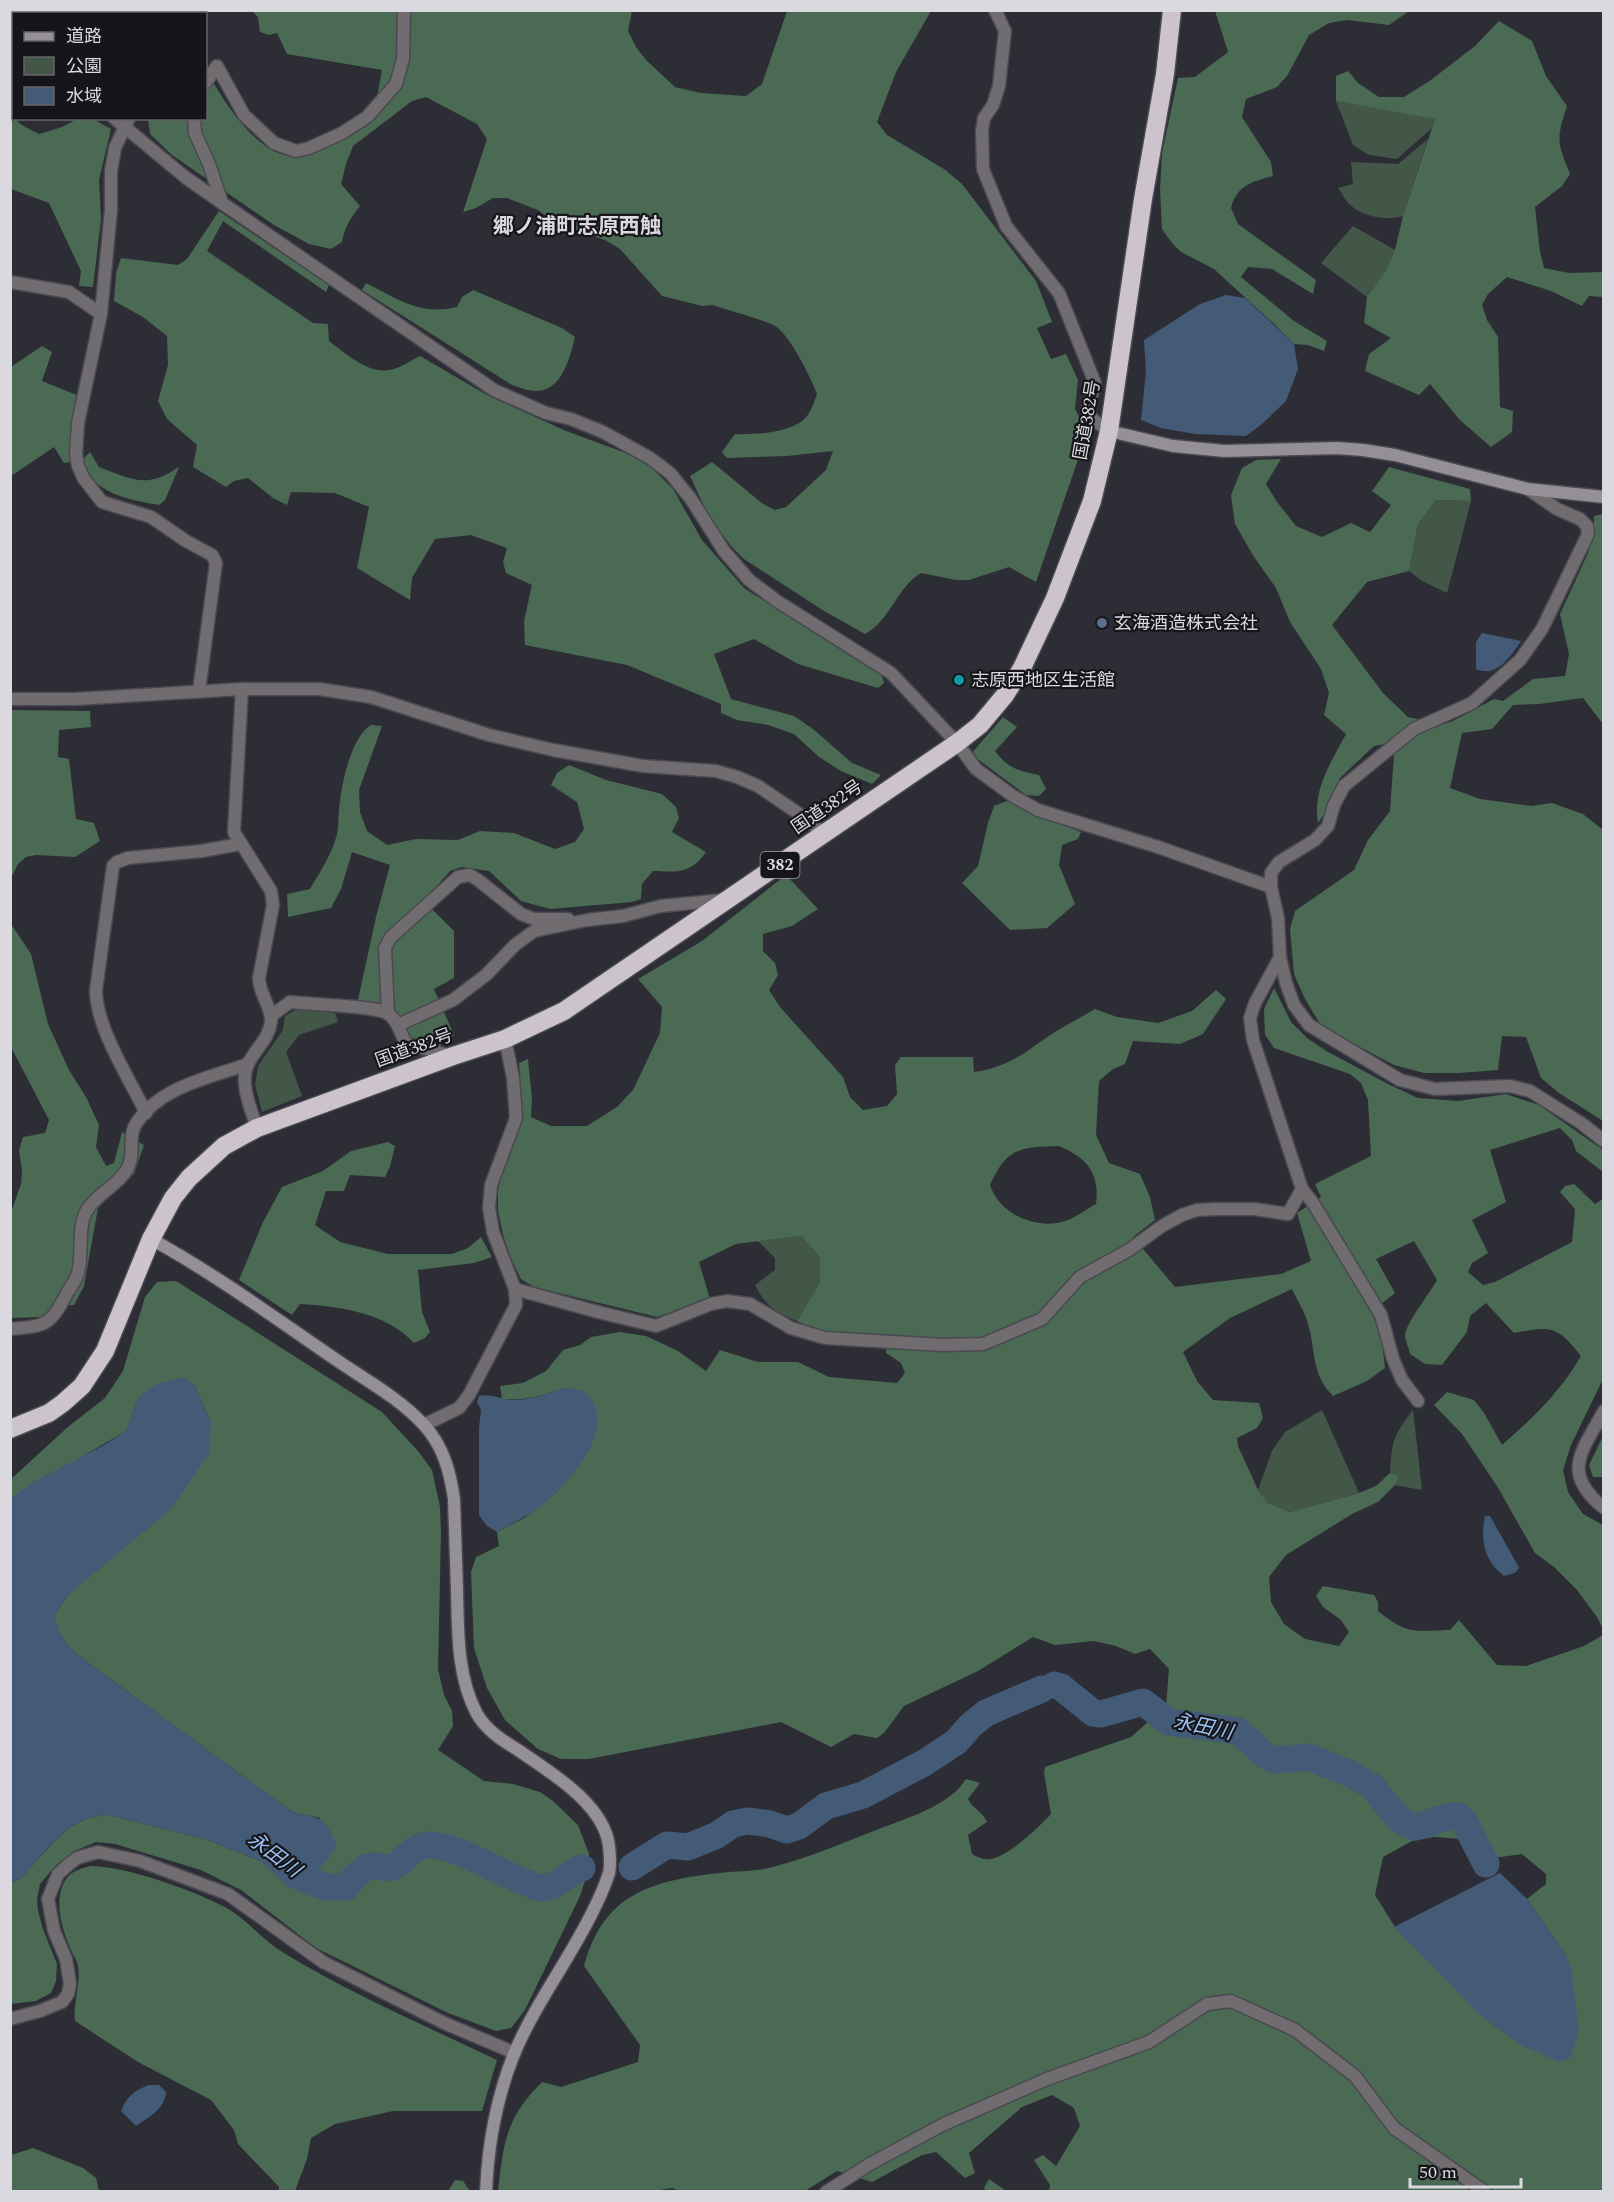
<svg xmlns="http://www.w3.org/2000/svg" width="1614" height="2202" viewBox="0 0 1614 2202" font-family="Spectral,'Noto Sans JP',serif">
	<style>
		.green { fill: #435748 }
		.forest { fill: #4a6a53; fill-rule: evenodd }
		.water { fill: #445b77 }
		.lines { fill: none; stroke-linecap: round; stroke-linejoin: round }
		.river { stroke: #445b77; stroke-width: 27 }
		.street-casing { stroke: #494951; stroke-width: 15 }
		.secondary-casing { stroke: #494951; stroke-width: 15 }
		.highway-casing { stroke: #494951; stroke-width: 21 }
		.street { stroke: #706c70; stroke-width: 12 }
		.secondary { stroke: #958f96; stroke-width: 12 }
		.highway { stroke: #ccc3cd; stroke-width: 18 }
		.service-dot { fill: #5c6f8a; stroke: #16161a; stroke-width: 2 }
		.culture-dot { fill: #0f9aa8; stroke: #16161a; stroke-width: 2 }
		.labels { text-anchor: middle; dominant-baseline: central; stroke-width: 4.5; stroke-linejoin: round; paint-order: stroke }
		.shield { fill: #16161a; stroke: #9f9ea5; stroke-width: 1.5 }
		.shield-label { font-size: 16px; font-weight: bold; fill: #dad9e0 }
		.street-label { font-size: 18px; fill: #dad9e0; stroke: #16161a }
		.poi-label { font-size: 18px; fill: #dad9e0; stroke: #16161a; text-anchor: start }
		.water-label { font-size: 20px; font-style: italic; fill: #99c2f3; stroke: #16161a }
		.quarter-label { font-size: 21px; font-weight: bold; fill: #dad9e0; stroke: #16161a }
	</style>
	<rect width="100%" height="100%" fill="#2d2d36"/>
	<g class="green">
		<path d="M1336,101L1435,118L1432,128L1397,159L1369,155L1353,145Z"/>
		<path d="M1428,139L1403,216C1386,221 1363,217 1349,204C1345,200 1342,193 1338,188L1353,184L1351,162L1398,164Z"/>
		<path d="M1353,226L1395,250L1385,272L1367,297L1321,263Z"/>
		<path d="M1436,500L1471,501L1447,593L1422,581L1409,571L1418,524Z"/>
		<path d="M299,1008L335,1013L338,1022L299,1035L286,1052L302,1096L262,1112L255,1085L258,1066L283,1030L285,1016Z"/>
		<path d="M801,1236L820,1257V1282L797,1321C774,1312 766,1306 755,1285L775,1270V1258L758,1241Z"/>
		<path d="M1322,1410L1359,1493L1290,1512L1268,1503L1258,1490L1272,1451L1285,1432Z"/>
		<path d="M1413,1410L1422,1490L1395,1485L1399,1476L1390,1473C1392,1441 1393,1436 1413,1410Z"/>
	</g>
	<g class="forest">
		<path d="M11,10L24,11L25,13L14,14V110L12,112C16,124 27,128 39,134L62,127L77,119H93L111,129L99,180L101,219L93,287L79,286L81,271L49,203L11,189Z"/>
		<path d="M252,11H632L628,31L636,47L647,61L675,87L701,93L746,96L762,84L787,11H931L896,72L877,122L887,135L944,169L962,184L1036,281L1052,322L1037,328L1051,359L1066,354L1078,380L1075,409L1082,422L1083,445L1036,582L1009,567L969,580H956L921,573C896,588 891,620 865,634L824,611L744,559L731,546L709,517L690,476L712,462L763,504L775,510L786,507L826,470L833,451L787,456L727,458L722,452L735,434C754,435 794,433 807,416C812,410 814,401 817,394C811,378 790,335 775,326C762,319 729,311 713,305L702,306L662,296L620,249L605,240L553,222L538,210L507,198H493L476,208L463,212L487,139L477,124L426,97L412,101L353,146L346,164L341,184L360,206C351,217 344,229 342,242L331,249L309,244L274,225L172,155L150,134L148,119L206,118V71C225,102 261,165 305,156C328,152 368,120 387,105L377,97L382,70L287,54L277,33L269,35L260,32L258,17Z"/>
		<path d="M1215,11H1409L1389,25L1347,20L1329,23L1309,35L1287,76L1277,87L1246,99L1242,117L1271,162L1273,176C1252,182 1237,185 1231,208L1238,224L1316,280L1313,294L1272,269L1248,267L1241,277L1294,321L1327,341L1324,351L1308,345L1294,344L1274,324L1214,269L1181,252L1172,243L1162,229L1160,190L1162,153L1178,78L1195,77L1228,52Z"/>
		<path d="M1499,21L1532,41L1546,76L1567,106C1556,140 1557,142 1570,174L1562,186L1535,207L1540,252L1544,268L1569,273L1603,272L1604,297L1589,296L1582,306L1551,291L1507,277L1488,294L1482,305L1487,320L1498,337L1500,407L1513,411L1512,432L1491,447L1460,420L1430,384L1419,395L1365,371L1369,354L1391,338L1364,323L1367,297L1385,272L1395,250L1403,216L1435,119L1336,101V76L1348,71L1358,83L1379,97H1404L1431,80L1475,46Z"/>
		<path d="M219,211L329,285L326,292L223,221L207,251L313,323L328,324L329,341C345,353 368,374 389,370C399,369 411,360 420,356L487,395L566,431L626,453L651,467L673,489L702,540L744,588L882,676L884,683L878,688L798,664L754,639L714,654L731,699L794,716L813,729L852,763L881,775L872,784L841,771L819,757L794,734L768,725L737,720L721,713V704L627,665L525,645L524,621L532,585L506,573L503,562L507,548L471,535L435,539L412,578L410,600L357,568L369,507L335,493L291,492L287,505L273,498L248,478L234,481L226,487L193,467L197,445L167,419L158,401L168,365L167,336L143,317L114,301L116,273L121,258L178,265L187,259Z"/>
		<path d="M366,283C397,299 421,316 457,307L462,297L473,290L562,328L575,337C570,357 562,392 535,391C528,391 519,387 512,385L362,290Z"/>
		<path d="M42,346L52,352L42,381L79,396L72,462L64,463L54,447L11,476V367Z"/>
		<path d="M90,452L99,467C134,480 146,489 179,467L165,500L159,505C136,501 106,496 90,477C87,472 85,465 83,459Z"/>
		<path d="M1281,459L1266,484L1277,502L1296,526L1322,537L1351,523L1370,532L1391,505L1372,491L1389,467L1470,489L1471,501L1436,500L1418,524L1409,571L1367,582L1332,625L1383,693L1408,717L1441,724L1451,722L1494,699L1503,701L1533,679L1565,676L1569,654L1560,614L1588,553L1594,530V516L1603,514V724L1583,698L1539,704L1513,705L1492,729L1462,733L1450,788L1480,799L1531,806L1552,803L1583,814L1603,830V1121L1559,1093L1541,1078L1526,1037L1502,1036L1498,1070L1459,1073H1424L1394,1065L1322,1027L1305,999L1294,974L1290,929L1295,911L1354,870L1368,840L1390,811L1394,754L1385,744L1374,746L1340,778L1328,809L1318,823C1312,791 1331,762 1346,734L1324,715L1329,693L1321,669L1290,622L1276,588L1254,557L1235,524L1231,495L1242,468L1256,460Z"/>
		<path d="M11,710L90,711L91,727L59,730L58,757L69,759L76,819L94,823L100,841L75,857L36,855L26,857L18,864L11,878Z"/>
		<path d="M1003,717L1017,727L995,751C1008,768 1018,771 1039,775L1046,789L1039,796L1026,795L971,754Z"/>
		<path d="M371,725L382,726L359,790L360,812L367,831L387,845L416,839L458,840L480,831L514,833L555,849L575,842L584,829L577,802L551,785L557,773L569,765L606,780L662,794L676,807L679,818L672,832L706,852C691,874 677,872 653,871L642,884L641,899L632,902L550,909L521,901L489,871L462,867L450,871L424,901L454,931V978L434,989L454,1035L440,1045L407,1038C398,1004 390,1008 358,1000L376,917L390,865L352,852L341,889L331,908L288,917L287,894L310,889C320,872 332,854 337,834C339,824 338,812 340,802C342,781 352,736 371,725Z"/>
		<path d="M1007,801L1081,832L1078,839L1062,845L1059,865L1075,904L1047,928L1010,930L962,883L978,866L988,823L994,806Z"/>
		<path d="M786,875L818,909L792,926L763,934V951L775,963L778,975L769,990L780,1007L843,1077L850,1097L863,1110L887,1106L897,1094L895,1065L901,1057H973L974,1072C1006,1068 1025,1053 1050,1035C1064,1026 1080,1018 1095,1009L1117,1017L1158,1023L1192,1011L1216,990L1226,999L1203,1034L1180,1044L1133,1041L1125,1064L1113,1069L1099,1081L1096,1135L1109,1163L1140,1174L1150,1197L1155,1220L1133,1237L1175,1287L1281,1274L1311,1261L1297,1213L1321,1197L1315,1184L1371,1156L1368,1100L1361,1083L1350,1074L1274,1048L1265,1035L1264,1009L1274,988L1291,1022L1307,1038L1328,1052L1388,1084L1418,1098L1458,1101L1506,1094L1539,1105L1603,1150V1172L1576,1151L1572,1140L1560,1128L1490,1150L1506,1202L1472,1220L1488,1253L1472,1263L1468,1272L1483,1285L1495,1282L1572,1242L1575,1209L1560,1192L1565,1186L1574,1184L1595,1204L1603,1199V1379L1571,1445L1563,1470L1568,1492L1583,1514L1603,1525V1629L1597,1617L1577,1590L1554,1567L1535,1553L1497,1486L1462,1434L1434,1405L1447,1392L1474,1400L1484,1413L1502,1445C1533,1418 1560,1392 1581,1356C1557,1325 1551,1326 1514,1333L1486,1303L1470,1316L1467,1332L1442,1365L1425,1364L1410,1354C1409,1348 1405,1340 1405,1335C1406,1323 1430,1293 1437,1280L1414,1241L1376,1259L1395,1293L1371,1312L1381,1333L1385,1368L1367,1381L1333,1396C1311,1374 1316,1351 1308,1324C1305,1312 1297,1300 1292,1289L1230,1318L1183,1352L1197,1381L1213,1400L1259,1403L1263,1418L1257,1428L1237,1438L1238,1446L1258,1490L1268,1503L1290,1512L1359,1493L1376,1486L1390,1473L1399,1476L1395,1485L1378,1502L1352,1514L1286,1555L1269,1577L1271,1602L1284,1624L1305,1639L1339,1646L1349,1632L1341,1620L1323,1607L1316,1596L1323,1586L1374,1595L1378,1602V1611C1408,1635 1413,1631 1450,1630L1459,1620L1497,1665L1526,1666L1584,1646L1603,1635V2191H1049L1050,2185L1034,2160L1043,2155L1056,2166L1080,2126L1074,2108L1052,2095L1022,2107L969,2153L975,2173L965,2178L936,2152L922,2155L872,2182L837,2171L805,2191L682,2192L672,2188L647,2192L498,2191C504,2142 505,2119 542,2082L561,2087L638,2062L640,2045L584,1966C605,1889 657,1880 728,1872C743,1871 759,1871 773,1867C808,1858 843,1843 876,1830C902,1820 933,1811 955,1792C959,1789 963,1783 966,1779L980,1783L968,1799C973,1809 983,1812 987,1822L968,1835L972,1854C978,1857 983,1860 990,1859C1008,1857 1039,1827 1051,1814L1044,1773L1045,1767L1131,1737L1166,1706L1169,1669L1150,1649L1135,1654L1116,1646L1094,1641L1055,1645L1033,1637L978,1671L904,1706L884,1733L877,1738L854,1734L831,1747L781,1722L589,1759H561L538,1749L505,1720L487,1688L474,1648L471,1572L476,1557L499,1546L497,1532L524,1518L557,1492L566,1388C545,1395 525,1401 502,1399L500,1386L523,1383L546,1371L563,1350L580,1345L591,1337L620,1332L646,1336L678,1351L706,1371L720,1350L758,1362H798L829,1377L897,1383L905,1373L901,1363L886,1353L885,1335L818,1331L797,1321L820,1282V1257L801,1236L736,1244L699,1262L710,1299L657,1317L534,1287L521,1279L511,1259L503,1235L498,1211V1192L503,1162L518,1130L522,1112L519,1063L528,1059L532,1100L531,1117L551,1126H587L617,1107L633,1090L660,1033L662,1007L638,979L702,941ZM1059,1146C1087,1158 1100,1173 1096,1204C1085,1210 1074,1219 1062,1222C1033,1229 999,1213 990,1185C1007,1147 1021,1147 1059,1146ZM1434,1837L1476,1840L1487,1859L1522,1854L1546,1874V1884L1527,1899L1565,1953L1449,1982L1395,1927L1375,1895L1383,1857L1412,1841Z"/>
		<path d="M10,919L11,924L31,954L48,1024L69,1070L86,1097L99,1125L96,1147L106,1166L114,1163L122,1132L144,1145L134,1174L98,1208L84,1286L74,1305L53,1307L41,1317L11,1318V1212L21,1184L22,1171L19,1151L23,1137L45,1133L49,1120L11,1047Z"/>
		<path d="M388,1142L395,1146L390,1166L385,1177L350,1175L344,1191H326L315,1225L340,1242L388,1254H452L468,1248L481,1237L492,1257L474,1263L418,1270L422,1312L430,1332L425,1338L414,1343C387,1313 338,1306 300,1304L292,1315L239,1280L263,1222L282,1187L323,1171L351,1151Z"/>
		<path d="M176,1281L382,1412L418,1451L432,1470L440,1507L441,1532L438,1669L444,1695L452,1711L453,1726L438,1750L484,1781L513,1784L540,1792L553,1801L578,1825L589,1854L587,1875L580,1896L525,2010L511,2028L496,2031L448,2013L316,1948L241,1890L201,1870L115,1844L96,1842L75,1851L56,1865L40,1884L37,1899L38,1911L43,1929L57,1964L56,1981L51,1993L36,2001L11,2004V1882C21,1880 25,1874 32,1866C56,1840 71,1816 109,1815L208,1840L295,1875L320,1818L292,1812L79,1656C65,1644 58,1634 54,1616L68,1595L102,1565L211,1423L194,1384L139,1397L126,1431L11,1498V1479L69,1426L105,1398L123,1371L145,1297L157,1282Z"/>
		<path d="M1603,1436V1477H1593L1589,1465Z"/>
		<path d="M91,1866C126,1866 199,1892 230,1910C249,1922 264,1941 284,1953C351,1994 426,2026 497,2060L482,2111H393L335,2124L311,2138L307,2159L295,2191H279V2187L238,2144L234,2130L211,2100L138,2062L75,2021C73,2003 81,1985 78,1966C77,1959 71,1952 69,1945C61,1926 53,1896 67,1878C73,1870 83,1868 91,1866Z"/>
		<path d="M33,2148L83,2168L96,2178L99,2191H11V2155Z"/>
		<path d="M989,2179L1006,2191H986L984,2188Z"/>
		<path d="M455,2180L463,2181L470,2191H448Z"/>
	</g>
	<g class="water">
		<path d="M1226,295L1245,298L1294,344L1298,369L1286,401L1262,424L1246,436L1195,434L1161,428L1141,420L1146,371L1144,340L1200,304Z"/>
		<path d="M1482,633L1521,641C1510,657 1497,678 1476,669V642Z"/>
		<path d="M182,1377L194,1384L211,1423L209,1454L170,1510L68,1595L54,1616C58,1634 65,1644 79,1656L292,1812C320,1818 326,1817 337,1846L327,1861L313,1874L295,1875L208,1840L109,1815C71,1816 55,1840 32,1866C25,1874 21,1880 11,1882V1498L35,1481L104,1445L126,1431L139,1397L155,1385Z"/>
		<path d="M566,1388C582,1389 592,1393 596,1410C606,1442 565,1487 541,1506C527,1516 512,1524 497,1532L487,1526L479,1515V1428L481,1410L477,1402L479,1396C491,1393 501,1400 513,1400C531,1400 549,1393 566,1388Z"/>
		<path d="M1485,1516H1490L1517,1564L1519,1568L1515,1573L1504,1576C1484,1561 1480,1540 1485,1516Z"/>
		<path d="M1500,1873L1527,1899L1565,1953L1571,1968L1579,2031L1570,2058L1560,2062L1521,2045L1482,2017L1394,1927Z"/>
		<path d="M149,2085H159L166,2092C165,2109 149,2117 136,2126L121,2111C127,2096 135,2090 149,2085Z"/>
	</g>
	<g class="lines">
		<g class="river">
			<path d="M1054,1685L1061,1687L1093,1713L1101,1714L1143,1702L1169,1722L1238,1731L1265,1755L1275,1760L1309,1757L1348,1773L1372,1786L1396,1816L1405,1823L1415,1827L1451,1816H1459L1464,1821L1486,1864"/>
			<path d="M269,1850L295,1875L324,1887H346C353,1879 362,1866 374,1866C380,1866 386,1869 392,1867C404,1863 410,1849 422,1846C447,1839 499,1873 525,1882C530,1884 536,1888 542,1888C559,1887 567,1872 582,1868"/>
			<path d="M632,1867L667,1845L688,1847L717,1835L733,1824L748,1821L770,1824L787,1830L799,1826L826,1806L863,1795L924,1763L956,1742L971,1725L986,1713L1042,1689"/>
		</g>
		<g class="street-casing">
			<g id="street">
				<path d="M31,10L32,14"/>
				<path d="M995,10L1005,31L999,86L993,105L984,118L982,131L983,169L1006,226L1059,293L1095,383L1088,408L1091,418L1109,431"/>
				<path d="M171,14L172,10"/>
				<path d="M206,82L217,66L244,115L274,143L296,151L309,148L342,133L367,117L396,84L403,59L404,10"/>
				<path d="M114,118L185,177L222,203L494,390L546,413L571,419L603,432L650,458L670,473L691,499L724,551L749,580L777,601L891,673L957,743L976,769L1013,796L1038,810L1158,847L1271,887L1278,918L1280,957L1286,983L1294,1005L1309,1025L1400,1080L1435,1089L1510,1086L1530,1091L1581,1123L1604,1141"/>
				<path d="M129,118L115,148L111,171V210L101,314L78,423L76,454L78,466L84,479L102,502L151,517L186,541L212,555L216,563L199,691"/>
				<path d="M194,118L195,133L209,164L222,203"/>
				<path d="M10,282L69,292L101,314"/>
				<path d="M242,689L234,832L271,891L273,905L259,978C259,994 272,1007 271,1022C269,1039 255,1049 248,1064C239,1083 251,1109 257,1128"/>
				<path d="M10,699H75L242,689H319L371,697L489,735L553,750L643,766L716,771L737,777L758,786L808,820L824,835"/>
				<path d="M1271,887V873L1279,862L1315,840L1328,826L1334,805L1344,786L1414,729L1472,703L1520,660L1542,629L1588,534L1587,526L1580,519L1557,509L1528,489"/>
				<path d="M1280,957L1255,1003L1250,1018L1253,1040L1302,1189L1313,1203L1381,1315L1393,1359L1402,1380L1418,1401"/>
				<path d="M388,1014L385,948L391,937L458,877L470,875L478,880L521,914L534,919H568"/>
				<path d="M271,1016L290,1002C309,1004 374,1006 387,1013C398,1019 400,1035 407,1044L452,1056"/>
				<path d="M398,1025L453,1000L486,975L515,945L534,931L587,920L623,916L661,906L723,900"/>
				<path d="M146,1113C129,1078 96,1028 96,990L113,866L117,862L128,858L202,851L240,844"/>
				<path d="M515,1289L598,1312L656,1326L711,1304L727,1301L750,1304L791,1328L825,1338L943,1345L983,1344L1042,1319L1080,1277L1129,1250L1162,1226L1182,1215L1197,1210L1216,1209H1254L1288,1214L1302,1189"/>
				<path d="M10,1329C46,1326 50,1326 67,1293C71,1287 76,1280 78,1273C83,1256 77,1226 87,1210C98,1192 124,1183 130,1162C134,1149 128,1135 137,1122C162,1086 209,1078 248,1064"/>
				<path d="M1604,1411C1582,1451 1560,1473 1604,1508"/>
				<path d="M424,1425L459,1408L469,1395L516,1305L515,1289L493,1232L489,1208L491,1185L516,1118L513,1078L505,1039"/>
				<path d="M10,2019L40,2011L62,2002L68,1994L70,1984L66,1959L54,1931L48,1899L58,1874L68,1865L77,1858L98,1852L140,1861L228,1894L323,1962L444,2023L515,2053"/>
				<path d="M826,2192L870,2164L942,2125L1047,2079L1149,2042L1207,2004L1231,2001L1295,2030L1355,2076L1394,2128L1485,2192"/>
			</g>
		</g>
		<g class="secondary-casing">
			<g id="secondary">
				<path d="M1109,431L1173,446L1225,451L1337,448L1363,450L1395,455L1528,489L1604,497"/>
				<path d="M151,1239C215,1274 275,1318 335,1359C364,1379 399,1398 423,1424C443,1445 450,1471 454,1499C455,1529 456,1559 457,1590C458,1631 457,1677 477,1714C487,1731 502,1740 518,1750C550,1772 604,1804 609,1846C610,1855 611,1865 609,1873C605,1886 599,1899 593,1911C569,1960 535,2004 514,2054C496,2099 488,2144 486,2192"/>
			</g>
		</g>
		<g class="highway-casing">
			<path id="highway" d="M10,1429L49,1413L63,1403L82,1386L105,1351L151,1239L173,1198L189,1178L224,1146L257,1128L453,1056L505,1039L564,1011L957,743L980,725L1005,695L1022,668L1055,598L1092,501L1109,431L1143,199L1165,74L1172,10"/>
		</g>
		<use href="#street" class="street"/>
		<use href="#secondary" class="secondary"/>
		<use href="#highway" class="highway"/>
	</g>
	<circle class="service-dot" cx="1102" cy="623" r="6"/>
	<circle class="culture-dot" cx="959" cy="680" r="6"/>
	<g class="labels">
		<rect class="shield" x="760.5" y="852" width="39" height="26" rx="4.5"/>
		<g class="shield-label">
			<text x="780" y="865">382</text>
		</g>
		<g class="street-label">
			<text transform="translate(1087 420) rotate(-80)">国道382号</text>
			<text transform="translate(827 807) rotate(-34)">国道382号</text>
			<text transform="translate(414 1048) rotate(-20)">国道382号</text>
		</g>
		<g class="poi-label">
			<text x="1114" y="623">玄海酒造株式会社</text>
			<text x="971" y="680">志原西地区生活館</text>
		</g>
		<g class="water-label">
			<text transform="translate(1203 1727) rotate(12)">永田川</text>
			<text transform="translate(274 1855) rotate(37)">永田川</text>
		</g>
		<g class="quarter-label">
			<text x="577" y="227">郷ノ浦町志原西触</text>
		</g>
	</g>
	<rect width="1614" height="2202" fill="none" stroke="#dad9e0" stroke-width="24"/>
	<rect x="12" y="12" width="195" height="108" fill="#16161a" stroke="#646469" stroke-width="1.5"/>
	<rect x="24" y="32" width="30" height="9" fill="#958f96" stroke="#646469" stroke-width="1.5"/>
	<text x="66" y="42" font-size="18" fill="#dad9e0">道路</text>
	<rect x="24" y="57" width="30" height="18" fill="#435748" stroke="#646469" stroke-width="1.5"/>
	<text x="66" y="72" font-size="18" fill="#dad9e0">公園</text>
	<rect x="24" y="87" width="30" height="18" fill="#445b77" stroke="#646469" stroke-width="1.5"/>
	<text x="66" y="102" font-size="18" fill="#dad9e0">水域</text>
	<path d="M1410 2178v9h111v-9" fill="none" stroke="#dad9e0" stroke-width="3"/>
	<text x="1419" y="2178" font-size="18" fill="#dad9e0" stroke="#16161a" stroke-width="4.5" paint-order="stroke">50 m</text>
</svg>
